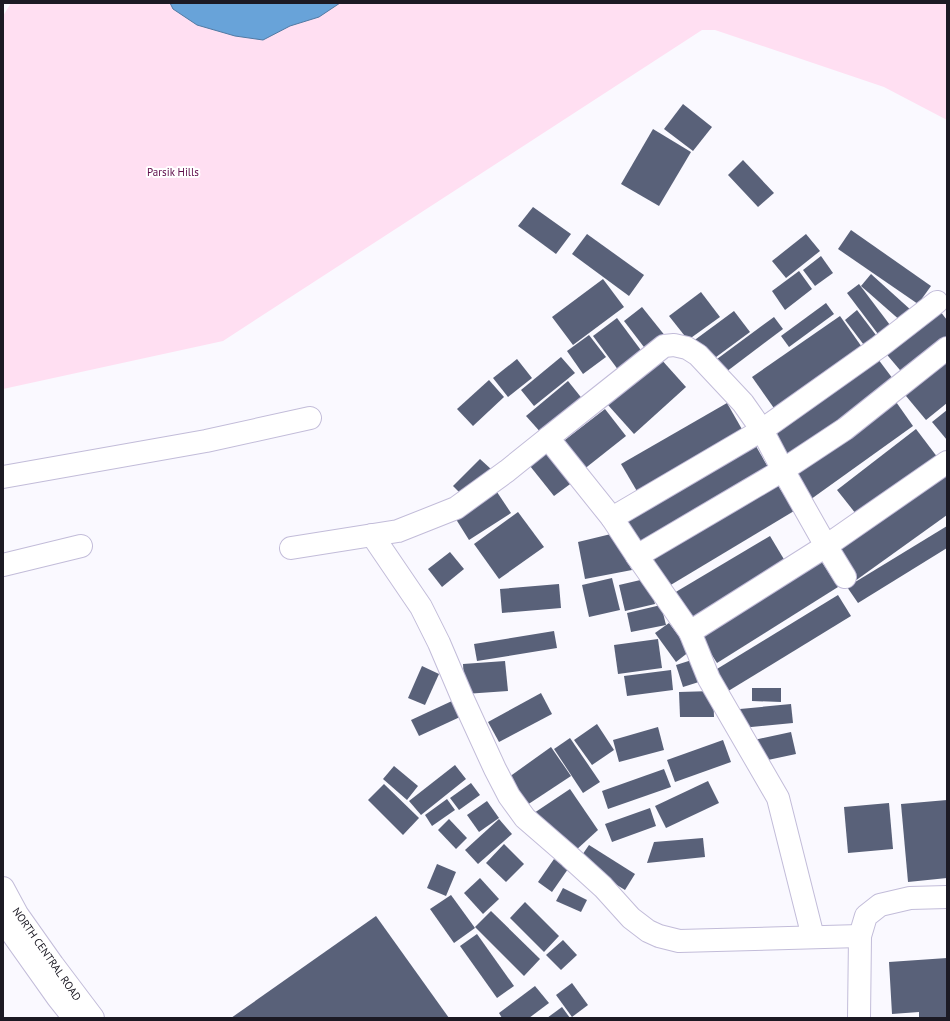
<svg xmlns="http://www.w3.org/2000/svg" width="950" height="1021" viewBox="0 0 950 1021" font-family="'PT Sans',sans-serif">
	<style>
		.green { fill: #ffdff2 }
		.water { fill: #68a3d9; stroke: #517aa3 }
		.building { fill: #596179 }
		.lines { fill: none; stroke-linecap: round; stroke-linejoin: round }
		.minor-casing { stroke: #c2bcd9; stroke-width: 24 }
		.major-casing { stroke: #c2bcd9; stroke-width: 24 }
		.minor { stroke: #fff; stroke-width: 22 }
		.major { stroke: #fff; stroke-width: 22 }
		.labels { text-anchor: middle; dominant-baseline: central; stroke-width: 4; stroke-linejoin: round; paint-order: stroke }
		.park-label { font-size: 11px; fill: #5e0c4a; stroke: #fff }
		.street-label { font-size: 11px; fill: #1c1a24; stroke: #fff }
	</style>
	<rect width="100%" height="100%" fill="#faf9ff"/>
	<path class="green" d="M11,3H947V120L884,87L715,30H702L223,341L3,389V16Z"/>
	<path class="water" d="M170,3H340L319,17L290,26L263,40L235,36L197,25L173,9Z"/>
	<g class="building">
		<path d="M683,104L712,127L693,151L664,129Z"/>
		<path d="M653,129L691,152L659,206L621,184Z"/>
		<path d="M743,160L774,193L758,207L728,175Z"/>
		<path d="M533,207L571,234L556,254L518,226Z"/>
		<path d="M851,230L931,286L918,304L838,249Z"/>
		<path d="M587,234L644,275L629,296L572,254Z"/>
		<path d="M806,234L820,251L786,278L772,261Z"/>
		<path d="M821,256L833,273L815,286L803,270Z"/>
		<path d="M799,271L812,289L785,310L772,291Z"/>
		<path d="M871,274L912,311L902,322L861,286Z"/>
		<path d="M603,279L624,307L573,345L552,317Z"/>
		<path d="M859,284L893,329L881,338L847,293Z"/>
		<path d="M701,292L720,317L688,340L669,316Z"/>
		<path d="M826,303L834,314L789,347L781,336Z"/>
		<path d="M936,306L947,320V341L905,376L883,350Z"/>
		<path d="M642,307L666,337L647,351L624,321Z"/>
		<path d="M857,310L879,339L867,349L845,320Z"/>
		<path d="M734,311L750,332L708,363L692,342Z"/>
		<path d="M840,316L864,350L776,411L752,377Z"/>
		<path d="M774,317L783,329L726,372L717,359Z"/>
		<path d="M617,318L643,353L619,371L593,336Z"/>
		<path d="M589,335L606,357L583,374L567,351Z"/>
		<path d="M947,352V403L926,420L901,390Z"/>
		<path d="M875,355L896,383L789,459L769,430Z"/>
		<path d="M561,357L575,373L534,406L521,390Z"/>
		<path d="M660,358L686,387L634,434L608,405Z"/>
		<path d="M517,359L532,378L508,397L493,378Z"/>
		<path d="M489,380L504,397L473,426L457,409Z"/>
		<path d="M568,381L584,401L543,435L526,416Z"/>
		<path d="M894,399L913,426L807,502L787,475Z"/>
		<path d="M727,403L747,438L641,498L621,464Z"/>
		<path d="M605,409L626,436L583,470L561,443Z"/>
		<path d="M947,410V440L932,422Z"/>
		<path d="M916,429L938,458L860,519L837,490Z"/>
		<path d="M753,441L772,474L638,550L619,517Z"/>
		<path d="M548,443L577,479L554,496L526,461Z"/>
		<path d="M480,459L492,470L465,498L453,486Z"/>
		<path d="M947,468V515L855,581L832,549Z"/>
		<path d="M774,479L794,511L664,589L645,557Z"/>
		<path d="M495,489L511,513L469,540L454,516Z"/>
		<path d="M518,512L544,547L499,579L474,544Z"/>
		<path d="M947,526V548L858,603L847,587Z"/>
		<path d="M611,534L632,570L585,579L578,542Z"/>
		<path d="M770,536L788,566L687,626L669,596Z"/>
		<path d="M450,552L464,569L442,587L428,569Z"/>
		<path d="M818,556L838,587L717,663L697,632Z"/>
		<path d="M612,578L620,610L589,617L582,585Z"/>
		<path d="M649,578L655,604L625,611L619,585Z"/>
		<path d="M559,584L561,608L502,613L500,589Z"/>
		<path d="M838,595L851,616L725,693L712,672Z"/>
		<path d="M661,605L666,625L631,632L627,613Z"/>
		<path d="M669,623L690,651L676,662L655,633Z"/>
		<path d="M554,631L557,648L477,661L474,644Z"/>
		<path d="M658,639L662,668L618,674L614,645Z"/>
		<path d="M695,659L702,681L683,687L676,665Z"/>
		<path d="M505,661L508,691L465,694L463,664Z"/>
		<path d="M422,666L439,674L425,705L408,698Z"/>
		<path d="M671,670L673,690L627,696L624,676Z"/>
		<path d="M752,688H781V702L752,701Z"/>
		<path d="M713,691L714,717H680L679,692Z"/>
		<path d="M541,693L552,714L499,742L488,722Z"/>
		<path d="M452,701L460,717L419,736L411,720Z"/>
		<path d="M791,704L793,723L741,728L740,709Z"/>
		<path d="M597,724L614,750L592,765L574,740Z"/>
		<path d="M658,727L664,750L619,762L613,740Z"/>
		<path d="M791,732L796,754L759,762L754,740Z"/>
		<path d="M570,738L600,782L583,793L554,749Z"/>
		<path d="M723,740L731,762L675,782L667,760Z"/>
		<path d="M551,747L571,776L521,809L502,782Z"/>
		<path d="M455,765L466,779L421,815L409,801Z"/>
		<path d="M394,766L418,786L407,800L383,779Z"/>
		<path d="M664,769L671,787L608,809L602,791Z"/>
		<path d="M708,781L719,803L666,828L655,806Z"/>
		<path d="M471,783L480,795L459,810L450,798Z"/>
		<path d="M384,784L419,818L403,835L368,800Z"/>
		<path d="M570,789L598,830L575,851L528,817Z"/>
		<path d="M447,799L455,810L432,826L425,815Z"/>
		<path d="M947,800V878L908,882L901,804Z"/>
		<path d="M487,801L499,818L479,832L467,815Z"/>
		<path d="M889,803L893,849L848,853L844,807Z"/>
		<path d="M650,808L656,826L612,842L605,824Z"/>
		<path d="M449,819L467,838L456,849L438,830Z"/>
		<path d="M499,819L512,834L478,864L465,850Z"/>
		<path d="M703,838L705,857L647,863L654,842Z"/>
		<path d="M504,844L524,864L506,882L486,863Z"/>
		<path d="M589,845L635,874L625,890L578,861Z"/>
		<path d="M554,859L568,869L552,892L538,882Z"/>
		<path d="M437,864L456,872L446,896L427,888Z"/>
		<path d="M480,878L499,899L483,914L464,893Z"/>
		<path d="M563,888L587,900L581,912L556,901Z"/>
		<path d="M451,895L475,928L454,943L430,909Z"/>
		<path d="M525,902L559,936L544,952L510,918Z"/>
		<path d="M491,911L540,959L524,976L475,927Z"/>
		<path d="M376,916L449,1018H231Z"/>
		<path d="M477,934L514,986L497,998L460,946Z"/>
		<path d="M563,940L577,955L561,970L546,955Z"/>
		<path d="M947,958V1018H919V1012L892,1014L889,962Z"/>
		<path d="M572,983L588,1005L572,1017L556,995Z"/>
		<path d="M535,986L549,1003L529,1018H502L499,1013Z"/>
		<path d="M562,1007L570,1018H547Z"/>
	</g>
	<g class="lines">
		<g class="minor-casing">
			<g id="minor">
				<path d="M3,477L206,441L310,418"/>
				<path d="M612,518L762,430L879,347L937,302"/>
				<path d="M372,535L421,607L439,643L462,697L495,769L509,796L525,818L570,857L603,887L631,918L648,931L659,936L679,941L860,936"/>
				<path d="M291,548L398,531L456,508L507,471L548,438"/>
				<path d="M637,556L783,470L845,429L947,348"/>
				<path d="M3,565L81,546"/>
				<path d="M690,632L826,546L947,462"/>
				<path d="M813,937L778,798L709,679L690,632L637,556L612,518L548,438L664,346L674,345L687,348L698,355L743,403L762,430L783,470L826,546L845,577"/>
				<path d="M859,1018L860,936L866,916L880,905L910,898L947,897"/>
			</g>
		</g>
		<g class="major-casing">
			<g id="major">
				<path d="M3,888L17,914L53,965L93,1018"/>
				<path d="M3,919L7,926L58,998L74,1018"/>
			</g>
		</g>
		<use href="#minor" class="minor"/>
		<use href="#major" class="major"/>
	</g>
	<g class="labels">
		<g class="park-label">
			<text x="173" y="172">Parsik Hills</text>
		</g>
		<g class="street-label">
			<text transform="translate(47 954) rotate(55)">NORTH CENTRAL ROAD</text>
		</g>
	</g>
	<rect width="950" height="1021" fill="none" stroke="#1c1a24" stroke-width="8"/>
</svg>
